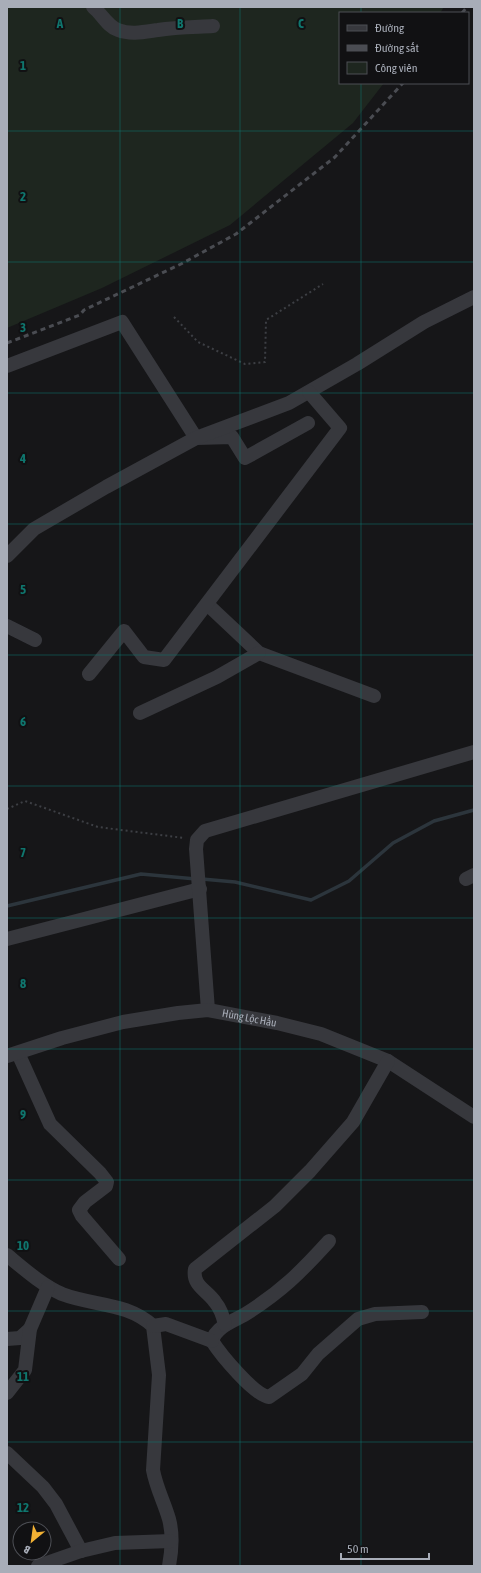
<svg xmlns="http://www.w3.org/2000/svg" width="481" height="1573" viewBox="0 0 481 1573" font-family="'Asap Condensed',sans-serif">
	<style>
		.green { fill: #1e261f }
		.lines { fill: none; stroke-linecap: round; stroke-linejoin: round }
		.stream { stroke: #2c353c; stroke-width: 3.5 }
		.path { stroke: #3d3f44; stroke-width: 2; stroke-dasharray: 2 3; stroke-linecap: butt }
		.minor { stroke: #37383d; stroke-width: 14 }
		.rail { stroke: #4a4c52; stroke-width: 3; stroke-dasharray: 5 4; stroke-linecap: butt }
		.grid { fill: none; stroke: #0f766e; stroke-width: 1; stroke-opacity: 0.55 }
		.labels { text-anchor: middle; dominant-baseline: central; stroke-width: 4; stroke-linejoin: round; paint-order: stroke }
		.street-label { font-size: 11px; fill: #a8adb8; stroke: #111113 }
		.grid-label { font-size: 13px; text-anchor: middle; font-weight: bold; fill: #0f766e; stroke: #111113; stroke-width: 4; stroke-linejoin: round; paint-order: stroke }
	</style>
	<rect width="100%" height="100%" fill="#161618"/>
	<path class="green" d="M7,7H444L440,13H340V83H384L353,123L230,225L102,288L7,328Z"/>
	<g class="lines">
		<g class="stream">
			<path d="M202,879L235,882L311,900L349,881L393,843L434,821L474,810"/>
			<path d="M7,906L141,874L196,879"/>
		</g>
		<g class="path">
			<path d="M174,317L198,342L245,364L265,362L266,320L323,284"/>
			<path d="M7,809L25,801L98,827L184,838"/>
		</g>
		<g class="minor">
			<path d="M93,7C102,14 107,26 118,30C131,35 144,32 158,30C176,27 195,27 213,26"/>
			<path d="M7,366L122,322L196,438L232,437L245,458L308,423"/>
			<path d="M7,556L34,529L106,487L196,438L289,403L357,364L424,322L474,297"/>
			<path d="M207,604L259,653L374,696"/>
			<path d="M7,626L35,640"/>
			<path d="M89,674L124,631L144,657L164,660L340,428L309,392"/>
			<path d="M140,713L217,677L259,653"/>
			<path d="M466,879L474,875"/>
			<path d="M7,939L200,889"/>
			<path d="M208,1010L196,849L197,840L205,831L474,752"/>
			<path d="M18,1053L50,1124L100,1173L107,1182L106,1186L85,1202L79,1210L82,1216L119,1259"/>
			<path id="s1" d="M7,1056L62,1038L123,1022L178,1013L208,1010L277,1023L321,1034L388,1061L474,1117"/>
			<path d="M329,1241C301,1272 281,1292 244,1315C233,1321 216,1327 212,1341C221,1355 254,1395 269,1397L302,1374L318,1354L358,1319L375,1314L422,1312"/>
			<path d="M7,1255C24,1269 42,1285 62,1294C93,1306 127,1302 153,1326L159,1375L153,1470C156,1487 164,1502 169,1519C173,1534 172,1550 169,1566"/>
			<path d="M225,1325C223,1316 221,1309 215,1302C207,1290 192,1286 195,1269L275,1206L310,1171L353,1122L388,1061"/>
			<path d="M153,1326L166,1324L212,1341"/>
			<path d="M7,1339L20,1338L30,1329"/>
			<path d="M7,1393L25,1370L30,1329L48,1287"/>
			<path d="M7,1453L43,1487L56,1504L81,1551"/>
			<path d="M38,1566L81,1551L115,1543L171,1541"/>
		</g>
		<g class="rail">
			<path d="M462,13L467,7"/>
			<path d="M7,343L80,315L84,310L181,264L236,234L335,157L403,83"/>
		</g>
	</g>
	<path class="grid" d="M120,7V1566M240,7V1566M361,7V13M361,83V1566M7,131H474M7,262H474M7,393H474M7,524H474M7,655H474M7,786H474M7,918H474M7,1049H474M7,1180H474M7,1311H474M7,1442H474"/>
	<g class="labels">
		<g class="street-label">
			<text stroke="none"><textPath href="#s1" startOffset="249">Hùng Lộc Hầu</textPath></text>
		</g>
	</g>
	<g class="grid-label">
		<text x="60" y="28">A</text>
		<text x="180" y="28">B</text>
		<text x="301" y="28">C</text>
		<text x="23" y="70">1</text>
		<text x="23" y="201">2</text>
		<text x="23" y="332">3</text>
		<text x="23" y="463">4</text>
		<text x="23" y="594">5</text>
		<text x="23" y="726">6</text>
		<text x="23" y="857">7</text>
		<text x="23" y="988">8</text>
		<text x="23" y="1119">9</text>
		<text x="23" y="1250">10</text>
		<text x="23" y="1381">11</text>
		<text x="23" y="1512">12</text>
	</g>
	<rect width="481" height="1573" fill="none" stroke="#a8adb8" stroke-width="16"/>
	<rect x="339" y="12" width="130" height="72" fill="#111113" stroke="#4d4f55"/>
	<rect x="347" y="25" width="20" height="6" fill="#37383d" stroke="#4d4f55"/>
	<text x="375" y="32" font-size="12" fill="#a8adb8">Đường</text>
	<rect x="347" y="45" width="20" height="6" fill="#4a4c52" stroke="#4d4f55"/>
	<text x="375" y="52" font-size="12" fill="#a8adb8">Đường sắt</text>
	<rect x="347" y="62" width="20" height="12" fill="#1e261f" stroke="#4d4f55"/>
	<text x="375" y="72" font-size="12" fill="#a8adb8">Công viên</text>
	<g transform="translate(32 1541) rotate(209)"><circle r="19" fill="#111113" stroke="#4d4f55"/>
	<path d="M0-3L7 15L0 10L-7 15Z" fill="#f2b134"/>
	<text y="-6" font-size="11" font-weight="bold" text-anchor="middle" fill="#a8adb8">B</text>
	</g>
	<path d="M341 1553v6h88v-6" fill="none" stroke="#a8adb8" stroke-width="2"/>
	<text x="347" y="1553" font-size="12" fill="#a8adb8" stroke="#111113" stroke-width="3" paint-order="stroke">50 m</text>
</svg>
